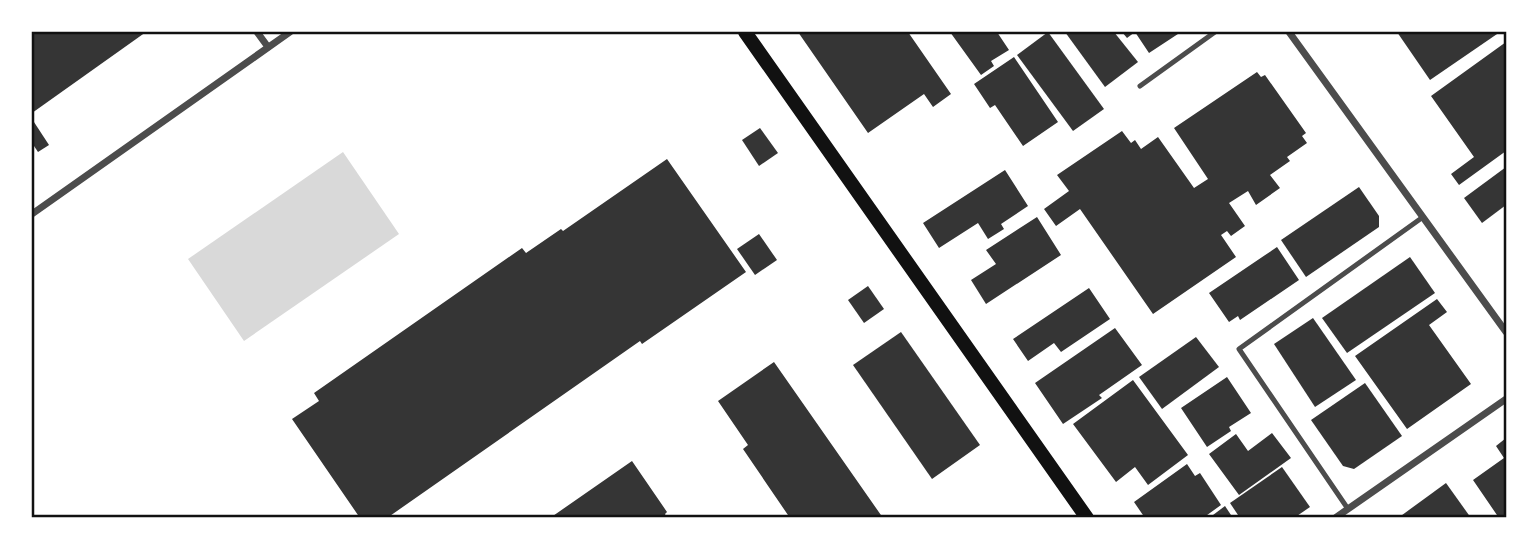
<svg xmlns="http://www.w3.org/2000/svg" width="1538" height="549" viewBox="0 0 1538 549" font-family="Poppins,sans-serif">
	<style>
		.water { fill: #d9d9d9 }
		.building { fill: #353535 }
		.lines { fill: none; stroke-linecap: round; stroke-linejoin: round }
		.service { stroke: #4c4c4c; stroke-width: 5 }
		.minor { stroke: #4c4c4c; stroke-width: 7 }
		.secondary { stroke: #111; stroke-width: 14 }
		.neatline { fill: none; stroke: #111; stroke-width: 2.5 }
	</style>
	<rect width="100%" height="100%" fill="#fff"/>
	<path class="water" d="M343,152L399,234L244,341L188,259Z"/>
	<g class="building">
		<path d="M32,32H146L32,113Z"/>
		<path d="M798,32H908L951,94L933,107L924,94L868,133Z"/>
		<path d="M950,32H997L1009,50L991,61L994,66L981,75Z"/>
		<path d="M1048,32L1104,109L1073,131L1017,55Z"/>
		<path d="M1065,32H1114L1138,62L1105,87Z"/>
		<path d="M1122,32H1181L1149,53L1135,32L1127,38Z"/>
		<path d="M1397,32H1500L1430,80Z"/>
		<path d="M1506,42V151L1459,185L1451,174L1474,157L1431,96Z"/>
		<path d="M1014,57L1058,122L1023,146L995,105L990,108L974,84Z"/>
		<path d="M1257,72L1261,77L1265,75L1306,133L1302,136L1307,143L1287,157L1290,161L1270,175L1280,188L1256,205L1248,191L1229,203L1245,226L1231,236L1227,231L1221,235L1236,257L1153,314L1080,209L1056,226L1044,209L1069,191L1057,175L1122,131L1131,143L1135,140L1141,149L1158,137L1194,188L1208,179L1174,128Z"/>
		<path d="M32,119L49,145L38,152L32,143Z"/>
		<path d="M760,128L778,153L759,166L742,140Z"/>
		<path d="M667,159L746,272L642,344L640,341L387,518H360L292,419L319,401L314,393L522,248L526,253L561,229L563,231Z"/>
		<path d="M1506,167V205L1482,223L1464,198Z"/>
		<path d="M1005,170L1028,206L1001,224L1004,229L988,239L978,223L939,248L923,223Z"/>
		<path d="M1359,187L1379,216V227L1306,277L1281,240Z"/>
		<path d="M1037,217L1061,255L986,304L971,280L996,264L986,250Z"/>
		<path d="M759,234L777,260L755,275L737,249Z"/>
		<path d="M1277,247L1299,280L1240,320L1238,316L1229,322L1209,293Z"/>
		<path d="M1410,257L1435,293L1347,353L1322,318Z"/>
		<path d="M868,286L884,309L864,323L848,300Z"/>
		<path d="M1089,288L1110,319L1061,352L1054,343L1028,361L1013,339Z"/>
		<path d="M1437,299L1447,312L1429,325L1471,384L1407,429L1355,356Z"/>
		<path d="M1313,318L1356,380L1315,407L1274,344Z"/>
		<path d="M1115,328L1142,365L1099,395L1102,398L1063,424L1035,383Z"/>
		<path d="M901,332L980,445L932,479L853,365Z"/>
		<path d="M1196,337L1219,367L1162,409L1139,377Z"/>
		<path d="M774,362L883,518H790L743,449L748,445L718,401Z"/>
		<path d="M1227,377L1251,413L1229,427L1231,431L1207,447L1181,408Z"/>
		<path d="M1133,380L1188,455L1148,485L1135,467L1116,482L1073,424Z"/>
		<path d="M1365,383L1402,436L1354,469L1343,466L1311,420Z"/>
		<path d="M1272,433L1291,458L1239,495L1209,454L1236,434L1248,451Z"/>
		<path d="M1506,438V518H1499L1473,480L1504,458L1496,446Z"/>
		<path d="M632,461L667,512L665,514L667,518H550Z"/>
		<path d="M1187,464L1195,476L1200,473L1221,505L1203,518H1145L1134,502Z"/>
		<path d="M1282,467L1310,507L1294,518H1240L1230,503Z"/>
		<path d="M1446,483L1471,518H1398Z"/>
		<path d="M1225,506L1233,518H1209Z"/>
	</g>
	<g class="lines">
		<g class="service">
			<path d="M1140,86L1215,32"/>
			<path d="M1348,509L1239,349L1423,217"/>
		</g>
		<g class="minor">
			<path d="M257,32L268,47"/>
			<path d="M1289,32L1506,332"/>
			<path d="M32,214L290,32"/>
			<path d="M1335,518L1506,399"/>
		</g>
		<path class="secondary" d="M745,32L1087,518"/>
	</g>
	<rect width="1538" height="549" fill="none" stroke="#ffffff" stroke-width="66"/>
	<rect x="33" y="33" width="1472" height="483" class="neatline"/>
</svg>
